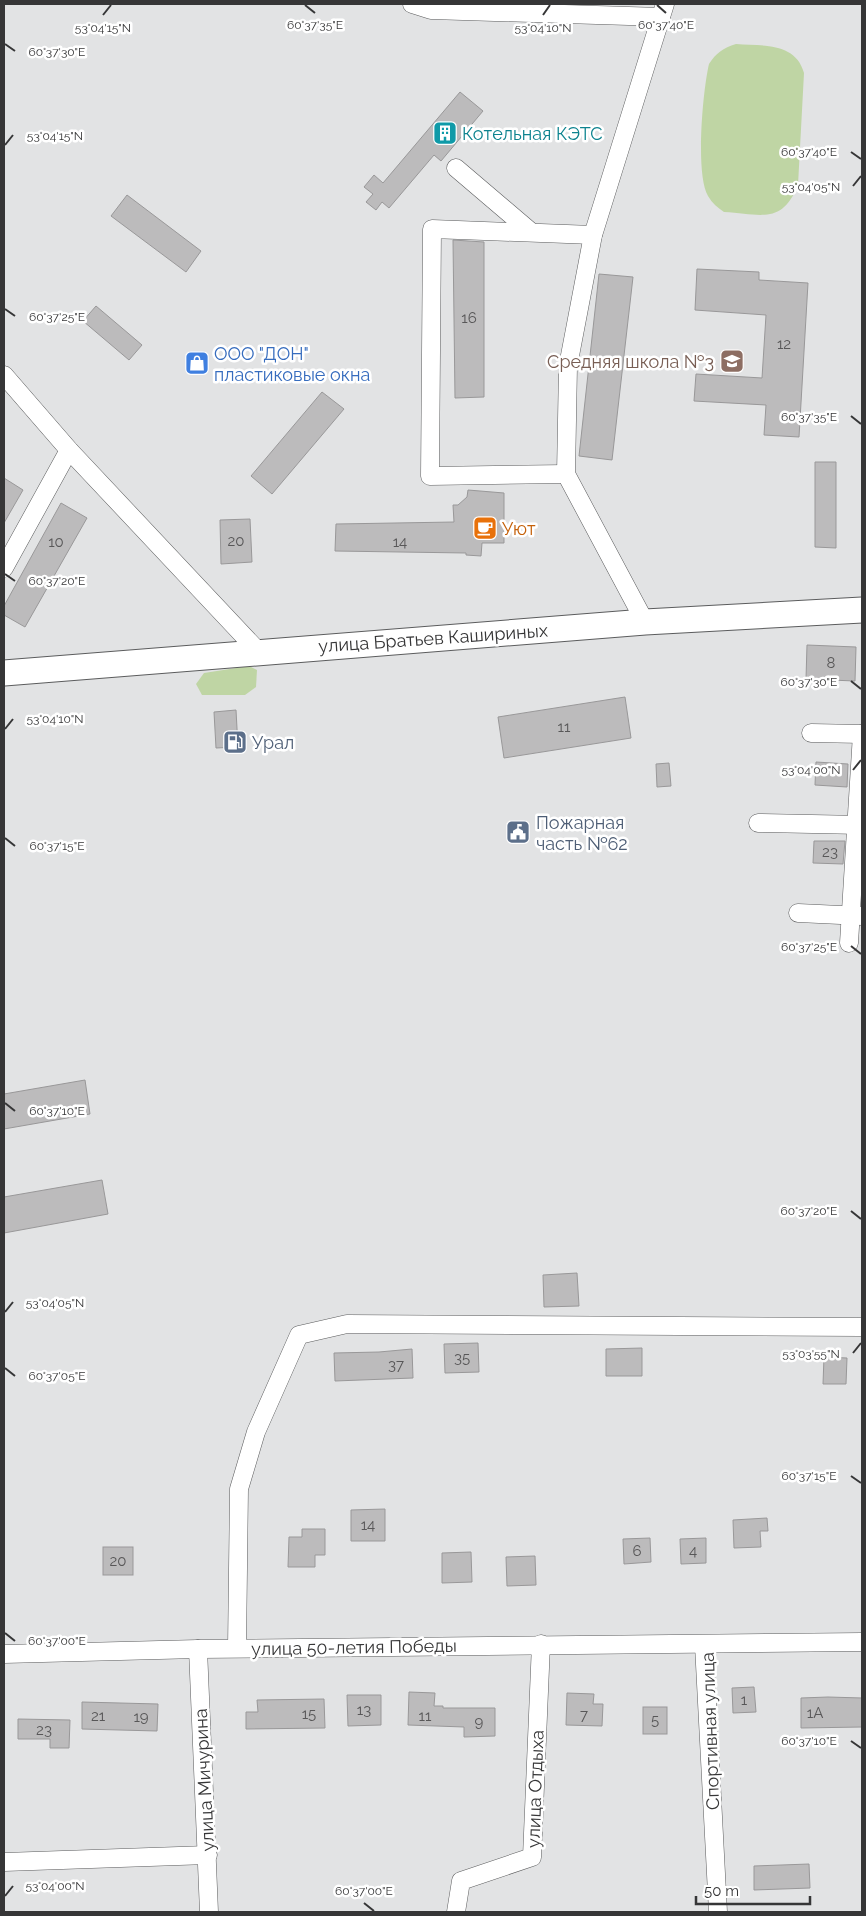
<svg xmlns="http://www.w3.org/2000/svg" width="866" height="1916" viewBox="0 0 866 1916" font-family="Raleway,sans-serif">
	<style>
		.green { fill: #bfd5a4 }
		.building { fill: #bcbbbc; stroke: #999899 }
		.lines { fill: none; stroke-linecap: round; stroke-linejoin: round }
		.minor-casing { stroke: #5b5c5d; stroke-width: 19 }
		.secondary-casing { stroke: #5b5c5d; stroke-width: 27 }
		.minor { stroke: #fff; stroke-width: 18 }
		.secondary { stroke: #fff; stroke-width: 25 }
		.ticks { fill: none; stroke: #363637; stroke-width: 2 }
		.labels { text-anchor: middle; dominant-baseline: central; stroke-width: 5; stroke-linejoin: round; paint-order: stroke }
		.number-label { font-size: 15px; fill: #585758 }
		.culture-label { font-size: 18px; fill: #0d838f; stroke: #fff; text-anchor: start }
		.shop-label { font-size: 18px; fill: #366cbe; stroke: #fff; text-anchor: start }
		.education-label { font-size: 18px; fill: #785e54; stroke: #fff; text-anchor: end }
		.food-label { font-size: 18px; fill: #c56008; stroke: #fff; text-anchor: start }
		.street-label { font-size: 18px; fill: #363637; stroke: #fff }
		.service-label { font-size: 18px; fill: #4e5e75; stroke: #fff; text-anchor: start }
		.ticks-label { font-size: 12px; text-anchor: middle; fill: #363637; stroke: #fff; stroke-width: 5; stroke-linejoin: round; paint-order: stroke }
	</style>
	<rect width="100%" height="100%" fill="#e2e3e4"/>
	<g class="green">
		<path d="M736,44C762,46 796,42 804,73L798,185C782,225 761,214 724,212C718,208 712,203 708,196C695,174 703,89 709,64C716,53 723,48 736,44Z"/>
		<path d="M249,666L257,670L256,687L245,695H202L196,684L204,673Z"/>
	</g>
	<g class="building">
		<path d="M460,92L483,111L441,161L434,155L389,208L382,202L376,210L366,202L373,194L364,187L374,175L383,183Z"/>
		<path d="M127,195L201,251L186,272L111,216Z"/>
		<path d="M453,240L484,242V397L455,398Z"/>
		<path d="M697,269L759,272V280L808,283L799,437L764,435L766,405L694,401L696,374L762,378L766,315L695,310Z"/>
		<path d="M599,274L633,277L612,460L579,456Z"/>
		<path d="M96,306L142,345L129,360L83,321Z"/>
		<path d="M322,392L344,409L272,494L251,476Z"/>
		<path d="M815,462H836V548L815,547Z"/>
		<path d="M4,478L23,490L4,523Z"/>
		<path d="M468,490L504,493V543H482L481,556L466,555V553L335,551L336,524L454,522L453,505H458L467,497Z"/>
		<path d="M61,503L87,518L25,627L4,615V606Z"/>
		<path d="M250,519L252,562L221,564L220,520Z"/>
		<path d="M807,645L856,647L855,681L806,679Z"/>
		<path d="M625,697L631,738L504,758L498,717Z"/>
		<path d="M236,710L238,747L216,748L214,712Z"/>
		<path d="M816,762L848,764L847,787L815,785Z"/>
		<path d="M669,763L671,786L657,787L656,764Z"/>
		<path d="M814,841H845L843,864L813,863Z"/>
		<path d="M85,1080L90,1114L4,1129V1094Z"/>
		<path d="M102,1180L108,1214L4,1233V1197Z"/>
		<path d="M577,1273L579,1306L544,1307L543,1275Z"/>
		<path d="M478,1343L479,1372L445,1373L444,1344Z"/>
		<path d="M642,1348V1376H606V1349Z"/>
		<path d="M412,1349L413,1378L335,1381L334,1353L379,1352Z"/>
		<path d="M824,1357L847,1358L846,1384H823Z"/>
		<path d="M385,1509V1541H351V1510Z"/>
		<path d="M767,1518L768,1531H760L761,1547L734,1548L733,1520Z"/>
		<path d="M302,1529H325V1555H315V1567H288L289,1537H302Z"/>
		<path d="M650,1538L651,1562L624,1564L623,1539Z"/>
		<path d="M706,1538V1563L681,1564L680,1539Z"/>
		<rect x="103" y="1547" width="30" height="28"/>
		<path d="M471,1552L472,1582L442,1583V1553Z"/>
		<path d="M535,1556L536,1585L507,1586L506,1557Z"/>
		<path d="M754,1687L756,1712L733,1713L732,1688Z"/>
		<path d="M409,1692L435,1693L434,1706H443V1708H495V1736L464,1737V1727L408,1725Z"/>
		<path d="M567,1693L594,1694L593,1704H603L602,1726L566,1725Z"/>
		<path d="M347,1695H381V1725L348,1726Z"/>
		<path d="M828,1697L862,1698V1727L801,1728V1698Z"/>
		<path d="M324,1699L325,1728L246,1729V1712H258L257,1700Z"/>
		<path d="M82,1702L158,1704L157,1731L82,1729Z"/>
		<rect x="643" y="1707" width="24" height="27"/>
		<path d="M18,1719L70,1720L69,1748H50V1739H18Z"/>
		<path d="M809,1864L810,1888L754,1890V1866Z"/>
	</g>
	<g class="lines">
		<g class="minor-casing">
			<g id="minor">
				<path d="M412,4L431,10L661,17"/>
				<path d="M456,168L530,231"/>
				<path d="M4,375L69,450L258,651"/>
				<path d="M566,474L430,476L432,229L593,235"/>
				<path d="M4,568L69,450"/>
				<path d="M645,622L566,474L568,366L593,235L665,4"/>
				<path d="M811,733L862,734"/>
				<path d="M758,823L862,825"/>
				<path d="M798,913L862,916"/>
				<path d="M849,943L862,734"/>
				<path d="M704,1645L718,1912"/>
				<path d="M237,1648L239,1489L256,1432L299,1335L347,1324L862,1327"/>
				<path d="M198,1649L209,1912"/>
				<path d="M4,1654L198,1649L862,1642"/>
				<path d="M4,1862L208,1855"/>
				<path d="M456,1912L461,1881L532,1857L541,1644"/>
			</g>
		</g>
		<g class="secondary-casing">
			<path id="secondary" d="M4,673L645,622L862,610"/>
		</g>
		<use href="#minor" class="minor"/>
		<use href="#secondary" class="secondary"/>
	</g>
	<path class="ticks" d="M305,5L315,13M657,5L666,13M103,15L111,5M543,15L550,5M5,44L15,51M5,145L13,135M851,152L861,159M853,186L861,176M5,309L15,316M851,416L861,424M5,574L15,581M851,681L861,689M5,729L13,719M853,770L861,760M5,838L15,846M851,946L861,954M5,1103L15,1111M851,1211L861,1219M5,1312L13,1302M853,1353L861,1343M5,1368L15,1376M851,1476L861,1483M5,1633L15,1641M851,1741L861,1748M5,1896L13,1886M364,1903L374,1911"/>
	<defs>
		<g id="building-square" transform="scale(1.25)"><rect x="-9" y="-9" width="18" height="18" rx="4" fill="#0f9aa8" stroke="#fff"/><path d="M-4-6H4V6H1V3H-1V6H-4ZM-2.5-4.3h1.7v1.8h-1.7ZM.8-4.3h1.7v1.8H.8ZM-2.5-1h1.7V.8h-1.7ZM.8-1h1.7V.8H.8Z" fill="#fff"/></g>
		<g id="school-square" transform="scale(1.25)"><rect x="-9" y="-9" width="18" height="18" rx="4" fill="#8d6e63" stroke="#fff"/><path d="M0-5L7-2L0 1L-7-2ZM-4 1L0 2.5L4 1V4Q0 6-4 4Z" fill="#fff"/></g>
		<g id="shop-square" transform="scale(1.25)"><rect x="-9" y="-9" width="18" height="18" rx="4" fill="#3f7fe0" stroke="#fff"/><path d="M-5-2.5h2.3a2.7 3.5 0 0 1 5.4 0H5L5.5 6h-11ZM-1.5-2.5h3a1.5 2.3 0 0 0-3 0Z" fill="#fff"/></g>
		<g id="cafe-square" transform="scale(1.25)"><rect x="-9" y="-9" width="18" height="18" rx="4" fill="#e8710a" stroke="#fff"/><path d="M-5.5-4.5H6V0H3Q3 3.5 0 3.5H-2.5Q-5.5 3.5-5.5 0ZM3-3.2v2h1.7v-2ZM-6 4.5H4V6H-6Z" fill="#fff"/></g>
		<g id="fuel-square" transform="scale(1.25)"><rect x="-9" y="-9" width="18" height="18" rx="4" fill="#5c6f8a" stroke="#fff"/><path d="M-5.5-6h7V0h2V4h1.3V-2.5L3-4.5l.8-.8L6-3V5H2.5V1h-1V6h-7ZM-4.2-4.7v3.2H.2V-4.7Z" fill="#fff"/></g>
		<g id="civic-square" transform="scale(1.25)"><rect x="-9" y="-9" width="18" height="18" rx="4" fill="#5c6f8a" stroke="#fff"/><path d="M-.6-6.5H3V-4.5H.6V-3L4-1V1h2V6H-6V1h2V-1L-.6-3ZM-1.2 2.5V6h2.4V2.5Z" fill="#fff"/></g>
	</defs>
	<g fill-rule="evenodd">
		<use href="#building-square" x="445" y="133"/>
		<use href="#school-square" x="732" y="361"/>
		<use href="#shop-square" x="197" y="363"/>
		<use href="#cafe-square" x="485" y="528"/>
		<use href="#fuel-square" x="235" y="742"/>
		<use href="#civic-square" x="518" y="832"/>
	</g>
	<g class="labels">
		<g class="number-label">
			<text x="469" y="318">16</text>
			<text x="784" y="344">12</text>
			<text x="236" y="541">20</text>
			<text x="56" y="542">10</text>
			<text x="400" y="542">14</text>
			<text x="831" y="663">8</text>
			<text x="564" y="727">11</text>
			<text x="830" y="852">23</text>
			<text x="462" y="1358">35</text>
			<text x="396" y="1365">37</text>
			<text x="368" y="1525">14</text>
			<text x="637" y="1551">6</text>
			<text x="693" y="1551">4</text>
			<text x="118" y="1561">20</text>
			<text x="744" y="1700">1</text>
			<text x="364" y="1710">13</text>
			<text x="815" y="1713">1А</text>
			<text x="309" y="1714">15</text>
			<text x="584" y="1715">7</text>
			<text x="98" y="1716">21</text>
			<text x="425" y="1716">11</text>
			<text x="141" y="1717">19</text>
			<text x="655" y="1720">5</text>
			<text x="479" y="1722">9</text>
			<text x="44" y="1730">23</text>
		</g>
		<g class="culture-label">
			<text x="462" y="133">Котельная КЭТС</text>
		</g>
		<g class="shop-label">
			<text x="214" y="353">ООО "ДОН"<tspan x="214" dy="21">пластиковые окна</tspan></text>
		</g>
		<g class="education-label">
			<text x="714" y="361">Средняя школа №3</text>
		</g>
		<g class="food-label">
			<text x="502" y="528">Уют</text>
		</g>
		<g class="street-label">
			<text transform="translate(433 638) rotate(-4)">улица Братьев Кашириных</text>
			<text transform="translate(354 1647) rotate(-1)">улица 50-летия Победы</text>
			<text transform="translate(710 1731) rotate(-92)">Спортивная улица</text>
			<text transform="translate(204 1780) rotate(-93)">улица Мичурина</text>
			<text transform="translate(535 1789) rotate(-88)">улица Отдыха</text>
		</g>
		<g class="service-label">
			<text x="252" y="742">Урал</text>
			<text x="536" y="822">Пожарная<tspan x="536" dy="21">часть №62</tspan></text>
		</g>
	</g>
	<g class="ticks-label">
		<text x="315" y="29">60°37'35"E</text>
		<text x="666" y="29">60°37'40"E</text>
		<text x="103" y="32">53°04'15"N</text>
		<text x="543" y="32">53°04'10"N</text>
		<text x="57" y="56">60°37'30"E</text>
		<text x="55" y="140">53°04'15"N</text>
		<text x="809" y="156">60°37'40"E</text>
		<text x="811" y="191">53°04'05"N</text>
		<text x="57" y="321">60°37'25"E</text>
		<text x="809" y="421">60°37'35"E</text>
		<text x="57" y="585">60°37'20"E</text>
		<text x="809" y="686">60°37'30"E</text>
		<text x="55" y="723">53°04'10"N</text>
		<text x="811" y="774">53°04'00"N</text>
		<text x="57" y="850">60°37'15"E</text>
		<text x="809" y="951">60°37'25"E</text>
		<text x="57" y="1115">60°37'10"E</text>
		<text x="809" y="1215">60°37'20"E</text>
		<text x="55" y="1307">53°04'05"N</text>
		<text x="811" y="1358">53°03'55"N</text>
		<text x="57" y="1380">60°37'05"E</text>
		<text x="809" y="1480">60°37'15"E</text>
		<text x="57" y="1645">60°37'00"E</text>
		<text x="809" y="1745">60°37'10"E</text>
		<text x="55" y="1890">53°04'00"N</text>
		<text x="364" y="1895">60°37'00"E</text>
	</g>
	<rect width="866" height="1916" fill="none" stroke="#363637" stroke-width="10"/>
	<path d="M696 1896v8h114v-8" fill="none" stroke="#363637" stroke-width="2.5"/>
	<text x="704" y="1896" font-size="15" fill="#363637" stroke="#ffffff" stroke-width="4" paint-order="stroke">50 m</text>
</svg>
